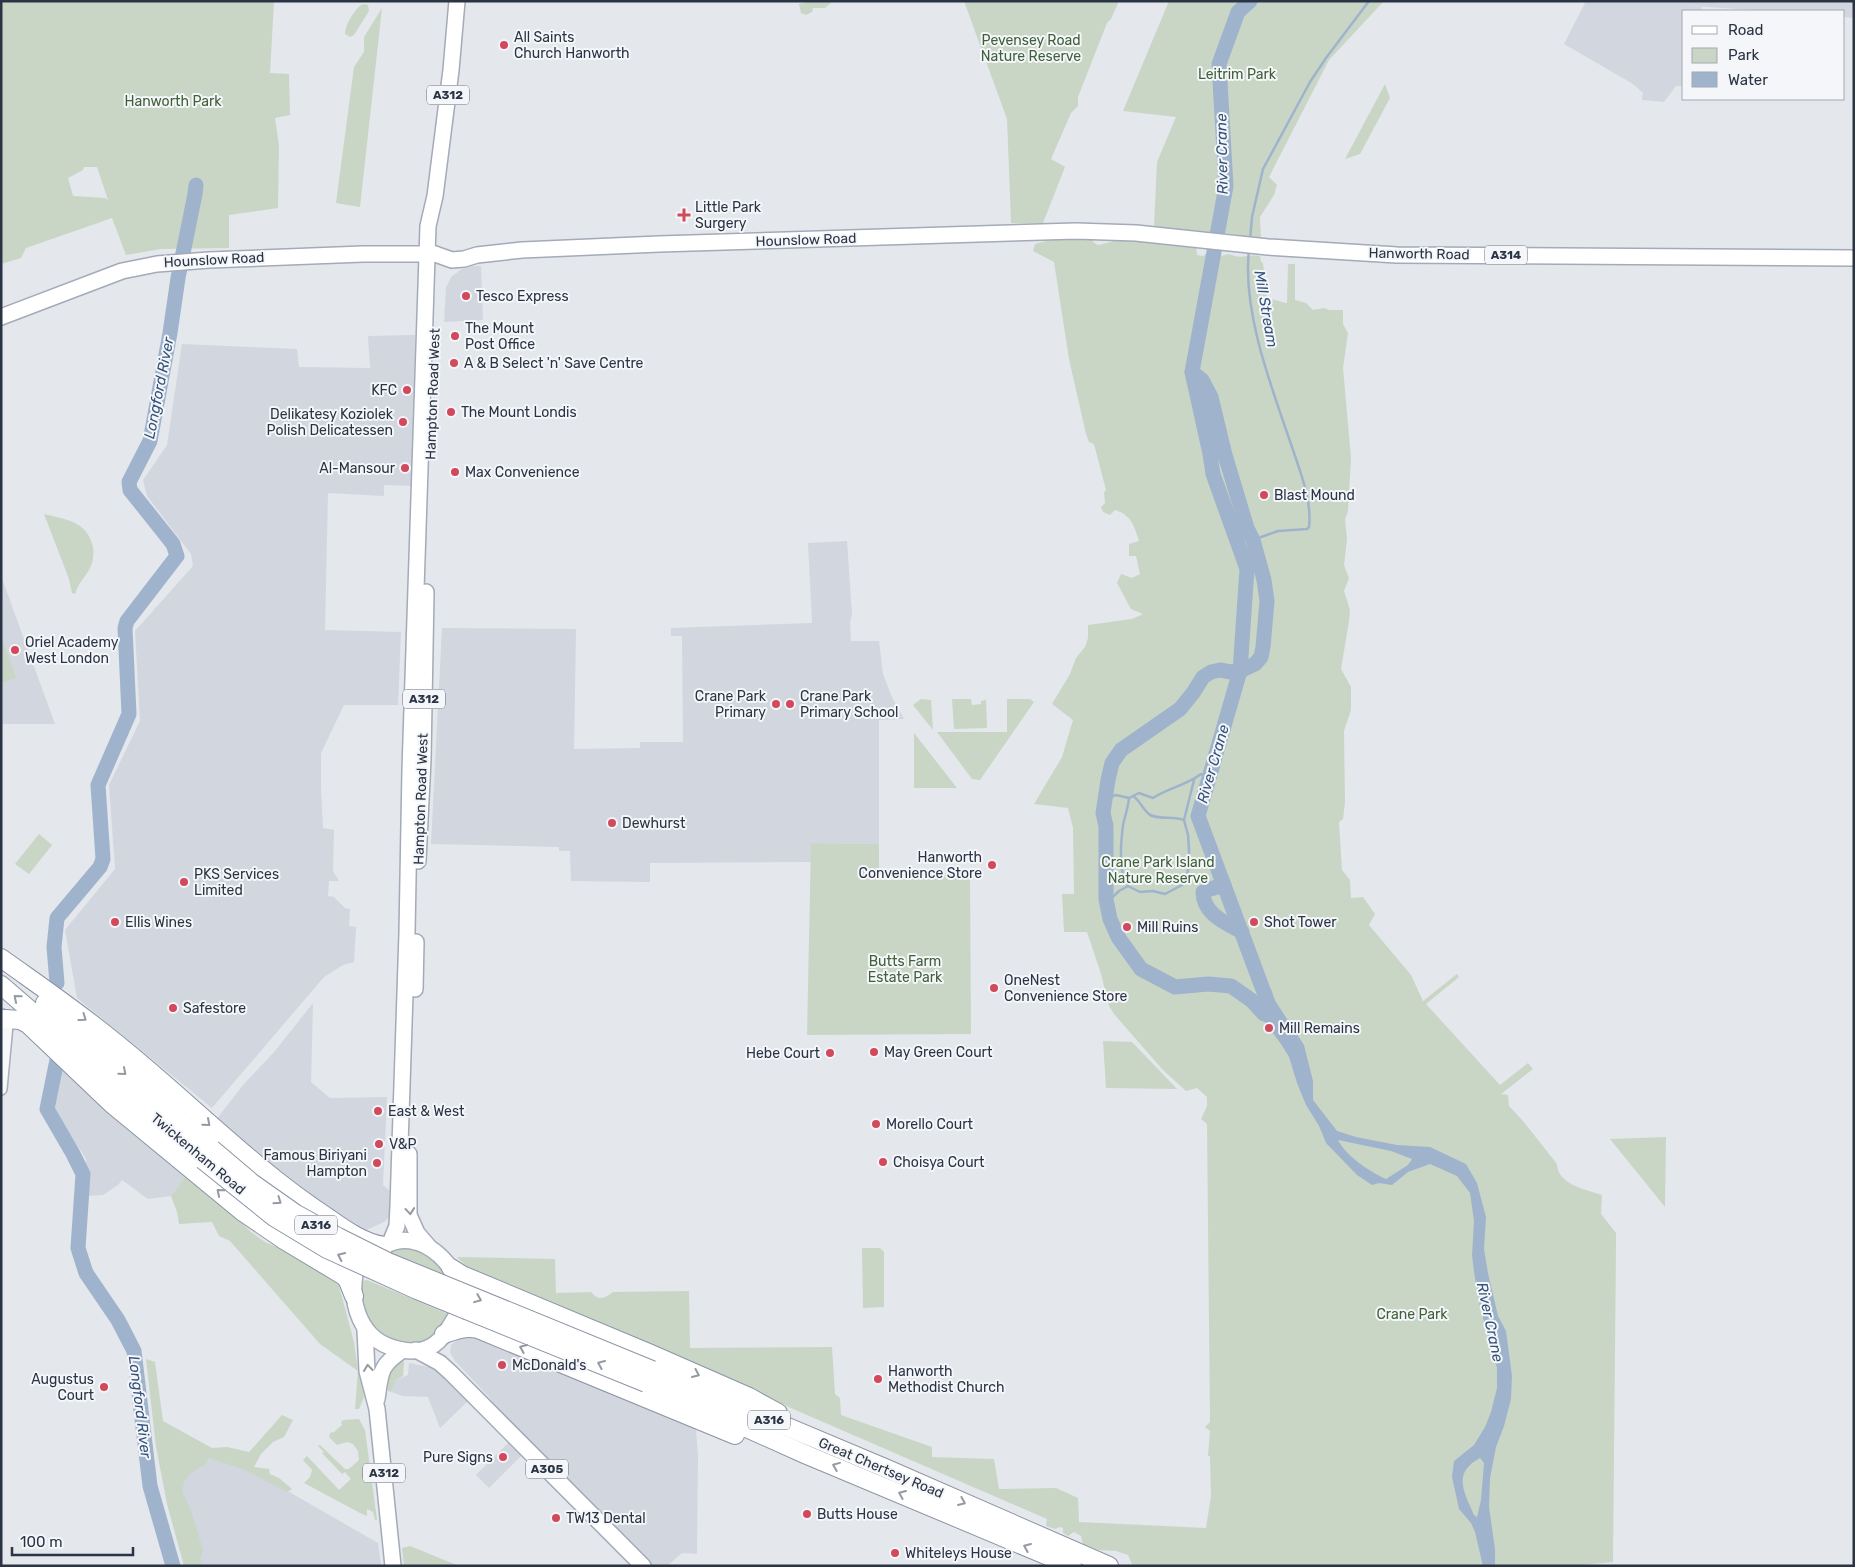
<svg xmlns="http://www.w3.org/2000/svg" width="1855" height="1567" viewBox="0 0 1855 1567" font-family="Rubik,sans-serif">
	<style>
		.built { fill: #d2d6de }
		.green { fill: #c9d6c5; fill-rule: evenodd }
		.water { fill: #9fb4cc; fill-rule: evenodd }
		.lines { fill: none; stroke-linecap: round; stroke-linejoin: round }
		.stream { stroke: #9fb4cc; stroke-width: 2.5 }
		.river { stroke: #9fb4cc; stroke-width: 15 }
		.minor-casing { stroke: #a9aeb7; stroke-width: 14 }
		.major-casing { stroke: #a3abb8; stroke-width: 18 }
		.highway-casing { stroke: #8b94a3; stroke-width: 20 }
		.minor { stroke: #f7f8fa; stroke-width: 11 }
		.major { stroke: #fff; stroke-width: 15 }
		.highway { stroke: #fff; stroke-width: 18 }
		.highway-bridge-casing { stroke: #8b94a3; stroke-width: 20; stroke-linecap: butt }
		.highway-bridge { stroke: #fff; stroke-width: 18 }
		.oneway { stroke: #959aa2 }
		.poi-dot { fill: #d1495b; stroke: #f4f6f9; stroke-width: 2 }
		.labels { text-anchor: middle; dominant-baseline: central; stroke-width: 4; stroke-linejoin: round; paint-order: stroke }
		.shield { fill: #f4f6f9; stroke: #676e7b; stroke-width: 1 }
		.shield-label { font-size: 12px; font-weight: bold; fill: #2b3445 }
		.poi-label { font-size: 14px; fill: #2b3445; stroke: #f4f6f9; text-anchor: start }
		.park-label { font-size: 14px; fill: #3f6138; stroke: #f4f6f9 }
		.street-label { font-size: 14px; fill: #2b3445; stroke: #f4f6f9 }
		.water-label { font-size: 15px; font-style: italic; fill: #34527a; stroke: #f4f6f9 }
	</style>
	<rect width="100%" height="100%" fill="#e4e7ec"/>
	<g class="built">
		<path d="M1586,1H1854V18L1844,17V11H1768L1692,6L1702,7L1701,11H1684V86H1676L1664,102L1642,100L1643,93L1633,84L1564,44Z"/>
		<path d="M472,266H481L483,320L444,322L446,288L451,277L462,269Z"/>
		<path d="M415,335L413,486L384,485V496L328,493L325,630L401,632L398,705H344L321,753V789L323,828L334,830L333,871L339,881H329L328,896L334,897L345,908L350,909L349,926L356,927L354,962L343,965L324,977L212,1108L77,998L65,930L115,869L109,785L140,721L135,631L193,566L191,554L147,496L143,480L167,445L182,344L297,349L299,367L370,368L368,336Z"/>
		<path d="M847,541L852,614L850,623L851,641H879L883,674L892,697L904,719L879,720V844L811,843V862L650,863V882L571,881L570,851H559V847L431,844L442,628L576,629L574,749L640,748V742H683L682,636H671V628L812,623L808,543Z"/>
		<path d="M1,576L55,724H1Z"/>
		<path d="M313,1003L311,1082L330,1098L387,1097L383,1185L389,1190V1217L384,1222L362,1232L348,1224L284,1173L253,1153L215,1121L243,1085L275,1051Z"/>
		<path d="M61,1063L187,1174L171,1196L148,1199L122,1180L118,1185L103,1195L85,1196L86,1159L54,1108Z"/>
		<path d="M469,1334L533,1359L696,1429L698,1456L697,1554L682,1553L667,1566H653L500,1413L489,1397L455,1361L450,1352L451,1345L462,1336Z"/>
		<path d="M409,1363L438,1369L469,1400L440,1428L428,1397L403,1396L391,1392L396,1380L408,1375Z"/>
		<path d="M510,1441L523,1454L489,1488L476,1475Z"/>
		<path d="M209,1455L249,1469L378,1543L381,1566H200L175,1488Z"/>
	</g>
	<g class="green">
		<path d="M1,1H274L270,73L289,74L290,115L275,118L279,146L278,208L229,215V248L161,249L126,255L112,218L26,248L21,258L1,264ZM84,167H97L108,200L105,198L73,196L68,178L83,170Z"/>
		<path d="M811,1H831V3L825,8H813L812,12L806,15L801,13L799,4Z"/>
		<path d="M964,1H1119L1111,19L1107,23L1078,97V106L1071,113L1051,159L1065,167L1043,223H1011L1007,119Z"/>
		<path d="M1169,1H1384L1329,60L1269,177L1277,185L1274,195L1260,217L1261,240L1234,234L1154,227L1157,162L1176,117L1123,111Z"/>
		<path d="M363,4L368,5L369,11L354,35L350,37L345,34C345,25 355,8 363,4Z"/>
		<path d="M382,8L360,207L336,203L354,67L364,52V37Z"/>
		<path d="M1385,84L1390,98L1360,154L1345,159Z"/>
		<path d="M1069,237L1091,238L1094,243L1099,245L1114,241H1133L1196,247L1197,255L1203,256L1206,254L1216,257L1229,254C1242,260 1246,254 1260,256L1261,262L1263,263L1267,298L1286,303H1287L1288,264H1295V300L1306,303L1313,310L1324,308L1329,310H1343V324L1348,333L1343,368L1351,458L1348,511L1345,520L1347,539L1344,565L1349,578L1344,591L1350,610L1349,621L1341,669L1351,687V710L1344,731L1345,802L1343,819L1339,822L1342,870L1350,880L1351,898L1363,897L1375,914L1369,925L1411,975L1423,1001L1457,974L1459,977L1426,1004L1500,1085L1528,1063L1533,1069L1501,1094L1508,1095L1509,1106L1523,1121L1557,1164C1557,1184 1586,1190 1602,1195L1601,1214L1616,1233V1244L1613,1562L1571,1566H1136L1132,1564L1128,1555L1116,1551L1099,1550L1083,1544L1081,1536L1074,1532L1068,1536L1063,1533V1528L1060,1527L1055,1529L1046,1526L1047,1519L468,1268L457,1257L555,1259L556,1293L591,1292C598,1301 604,1299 613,1292L689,1291L690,1348L832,1347L835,1394L840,1398L841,1415L932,1447V1457L994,1459L999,1489L1056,1488L1078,1498L1079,1522L1206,1528L1211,1496L1210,1456H1208L1210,1431L1205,1427L1210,1422L1207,1124L1201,1119L1207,1106V1097L1197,1088L1186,1091L1162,1069L1114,1014L1109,1006L1101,974L1087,932H1064L1062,894H1074L1073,828L1068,808L1034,804L1062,757L1073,720L1052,704L1070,674L1076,658L1085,647L1088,638V625L1132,619L1143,614L1131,609L1117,583L1121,574L1132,578L1140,574L1136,556H1129V544L1139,541C1134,525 1131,515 1115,510L1110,515L1103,512L1101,507L1105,503L1104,492L1106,490L1094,444L1089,442L1086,434L1069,359L1054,262L1033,251L1035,244L1050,240Z"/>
		<path d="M44,514C67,520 87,521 93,547C94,556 93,563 89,570C83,580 79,582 75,594L72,593L69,579Z"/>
		<path d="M1,635L16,678L1,683Z"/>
		<path d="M921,699L931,700L933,730L913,705Z"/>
		<path d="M952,699H971L972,705L981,704V701L986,700L987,728L954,729Z"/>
		<path d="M1007,699H1030L1034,702L980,780L972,779L937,732H1007Z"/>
		<path d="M914,733L957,788H914Z"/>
		<path d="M39,834L52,845L29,874L15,864Z"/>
		<path d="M811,843L879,844V880H901L905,876L913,874L967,873L970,876L971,1034L807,1035Z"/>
		<path d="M1103,1041L1132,1042L1177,1089L1106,1088Z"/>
		<path d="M1666,1137L1665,1207L1610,1139Z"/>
		<path d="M187,1174L224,1205L251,1232L265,1242L288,1252L330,1276L339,1286L354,1342L358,1371L361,1372L364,1397L359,1409H355L358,1371L320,1344L230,1241L219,1236L212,1222L179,1224L177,1212L171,1196Z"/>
		<path d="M407,1246C423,1251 439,1257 445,1275L388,1252L396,1247Z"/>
		<path d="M862,1248H880L884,1252V1307L863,1308Z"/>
		<path d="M367,1280L448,1314C443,1321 439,1331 432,1336C424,1343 413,1344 403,1342C373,1334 361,1314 361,1284L362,1281Z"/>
		<path d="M146,1359L155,1362L163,1421L212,1448L227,1447L249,1452L282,1415L293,1420L284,1437L273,1442L261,1454L254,1467L269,1469L270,1474L279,1478L292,1489L287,1492L243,1469L209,1458L205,1464L190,1474L184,1482L182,1492L190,1507L203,1550L200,1558L202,1566H184L167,1504L156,1447Z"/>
		<path d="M404,1361L403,1376L396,1380L391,1392L388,1391C388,1379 389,1363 404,1361Z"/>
		<path d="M359,1419L365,1430L377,1520H375L373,1512L367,1509V1516L360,1513L304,1483L310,1477L312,1470L303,1460L307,1456L339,1490L351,1479L345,1472L342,1474L322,1453L324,1452L318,1446L320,1445L345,1469H349L359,1460L358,1451L353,1444L347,1442L337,1445L329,1437L330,1433L334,1432L342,1425L341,1422L343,1420Z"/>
		<path d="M410,1546L459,1566H404L402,1548Z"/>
	</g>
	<path class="water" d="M1271,989L1274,999L1304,1045L1313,1081V1100L1337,1131L1356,1137L1397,1145L1430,1147L1466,1164L1477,1183L1486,1217L1484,1249L1488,1273L1498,1316L1506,1331L1512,1376L1511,1399L1504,1426L1496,1447L1490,1478L1489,1507L1495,1549V1566H1483L1475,1532L1471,1523L1459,1509L1452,1477L1454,1461L1474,1445L1485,1427L1491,1412L1497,1388V1368L1480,1307L1474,1272L1472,1255L1474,1221L1470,1193L1457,1176L1430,1164L1408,1172L1392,1185L1379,1183L1372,1185L1357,1175L1326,1143L1319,1126L1306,1105L1297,1083L1289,1057L1281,1044L1249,1001ZM1338,1140L1391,1151L1412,1159L1408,1165L1386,1179C1369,1171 1347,1157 1338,1140ZM1480,1458L1484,1463L1481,1500L1477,1517L1474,1515C1464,1492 1452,1473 1480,1458Z"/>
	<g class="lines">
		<g class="stream">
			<path d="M1250,240L1252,217L1263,169L1310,82L1326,58L1369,1"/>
			<path d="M1249,250C1241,321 1281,410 1302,477C1307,493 1311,511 1309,527L1307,529L1278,531L1253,540"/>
			<path d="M1133,796C1140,800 1142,809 1149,814C1155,820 1174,816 1184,820"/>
			<path d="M1105,799L1116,795L1129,798L1139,793L1153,798C1168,788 1187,785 1201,774L1205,776"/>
			<path d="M1128,886C1118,874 1121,841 1123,825C1125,816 1128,808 1129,798"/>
			<path d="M1107,902L1119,891L1128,886L1140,892L1153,891L1165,894L1184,884L1189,867V850L1188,835L1184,820L1194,780"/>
		</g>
		<g class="river">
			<path d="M1250,1L1238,12L1219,64L1226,186L1192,372L1210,454L1213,474L1247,569L1240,671L1198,816L1271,1011"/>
			<path d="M1192,372L1202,380L1211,397L1225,455L1247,528L1253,540L1264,580L1267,601L1263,647L1261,657L1255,664L1240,671L1231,672L1220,670L1211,672L1203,677L1193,693L1180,709L1121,750L1112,763L1108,780L1103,813L1106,826V899L1110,919L1118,937L1141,969L1175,987L1208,984L1231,986L1251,1000L1264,1014"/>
			<path d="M1224,885L1207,890L1203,892C1203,914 1226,923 1242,932"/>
			<path d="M57,983L54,947L57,918L100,867L103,859L98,785L129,714L125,628L127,621L177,556L173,544L130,490L129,482L150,441L170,333L178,278L195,194L196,185"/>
			<path d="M57,1060L47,1109L72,1152L83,1174L78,1248L86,1273L118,1320L134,1351L150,1486L173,1566"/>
		</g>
		<g class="minor-casing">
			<path id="minor" d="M1,1089L7,1025L2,1015"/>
		</g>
		<g class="major-casing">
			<g id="major">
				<path d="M435,254L452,260L464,259L477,255L522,250L659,244L1076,231L1136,233L1268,247L1397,255L1854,258"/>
				<path d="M1,317L122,271L157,264L209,260L363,254H435"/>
				<path d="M418,861L423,759L426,592"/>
				<path d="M415,989L416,942"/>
				<path d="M409,1154V1215L417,1233L429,1247"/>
				<path d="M390,1243L397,1226L398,1206L407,933L410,770L428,226L435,196L451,70L457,1"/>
				<path d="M384,1246C413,1230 442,1251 456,1277"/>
				<path d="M355,1274C350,1305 361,1339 394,1348C404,1351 416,1352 425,1349C440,1345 449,1328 456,1316"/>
				<path d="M365,1330L367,1371L377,1409L393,1566"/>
				<path d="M416,1350L440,1363L451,1373L643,1566"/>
				<path d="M377,1399C381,1373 379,1366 403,1350"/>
			</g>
		</g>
		<g class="highway-casing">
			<g id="highway">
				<path d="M1,958C40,986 80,1013 117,1044C188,1101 251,1167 327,1217C344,1229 363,1243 384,1246"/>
				<path d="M1,985L203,1160"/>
				<path d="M45,1003L212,1149"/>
				<path d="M5,1019L20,1020L28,1024L112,1104L243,1212L284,1240L344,1276L348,1281L354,1296"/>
				<path d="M451,1268L462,1275L651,1354L749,1397L778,1413"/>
				<path d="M444,1334C456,1330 465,1326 478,1329L735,1435"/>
				<path d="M652,1370L885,1468L1109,1566"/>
				<path d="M646,1383L807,1455L1072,1566"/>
			</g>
		</g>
		<use href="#minor" class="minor"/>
		<use href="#major" class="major"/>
		<use href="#highway" class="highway"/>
		<g class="highway-bridge-casing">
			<g id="highway-bridge">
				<path d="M212,1149L252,1183L296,1214L338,1237L388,1262L652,1370"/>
				<path d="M203,1160L274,1217L327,1249L417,1290L646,1383"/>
			</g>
		</g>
		<use href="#highway-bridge" class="highway-bridge"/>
	</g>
	<defs><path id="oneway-chevron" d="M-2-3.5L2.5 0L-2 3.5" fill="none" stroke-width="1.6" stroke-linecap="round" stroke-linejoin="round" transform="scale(1.25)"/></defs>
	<g class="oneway">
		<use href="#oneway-chevron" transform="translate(17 998) rotate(-140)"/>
		<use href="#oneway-chevron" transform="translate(83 1018) rotate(36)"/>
		<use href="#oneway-chevron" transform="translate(123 1072) rotate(41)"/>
		<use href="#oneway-chevron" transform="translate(207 1123) rotate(41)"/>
		<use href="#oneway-chevron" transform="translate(220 1192) rotate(-140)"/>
		<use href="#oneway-chevron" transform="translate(278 1201) rotate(35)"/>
		<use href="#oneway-chevron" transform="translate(410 1211) rotate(85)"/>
		<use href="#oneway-chevron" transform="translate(341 1256) rotate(-155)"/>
		<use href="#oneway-chevron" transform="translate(478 1299) rotate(22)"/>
		<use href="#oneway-chevron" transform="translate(523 1348) rotate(-157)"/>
		<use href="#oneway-chevron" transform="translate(601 1364) rotate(-157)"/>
		<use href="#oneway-chevron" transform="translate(368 1368) rotate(-96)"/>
		<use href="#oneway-chevron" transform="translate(696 1374) rotate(24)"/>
		<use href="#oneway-chevron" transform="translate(836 1466) rotate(-158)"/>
		<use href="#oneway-chevron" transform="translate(902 1494) rotate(-157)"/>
		<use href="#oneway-chevron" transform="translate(962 1502) rotate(23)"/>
		<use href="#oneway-chevron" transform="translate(1027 1547) rotate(-157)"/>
	</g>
	<g class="poi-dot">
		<circle cx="504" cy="45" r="5"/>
		<path d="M681.5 207.5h5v5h5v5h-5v5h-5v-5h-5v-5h5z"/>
		<circle cx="466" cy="296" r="5"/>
		<circle cx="455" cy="336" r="5"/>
		<circle cx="454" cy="363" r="5"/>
		<circle cx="407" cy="390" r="5"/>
		<circle cx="451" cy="412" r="5"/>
		<circle cx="403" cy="422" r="5"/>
		<circle cx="405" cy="468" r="5"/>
		<circle cx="455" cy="472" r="5"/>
		<circle cx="1264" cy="495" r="5"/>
		<circle cx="15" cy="650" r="5"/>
		<circle cx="776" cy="704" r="5"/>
		<circle cx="790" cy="704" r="5"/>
		<circle cx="612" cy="823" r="5"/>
		<circle cx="992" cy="865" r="5"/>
		<circle cx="184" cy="882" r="5"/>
		<circle cx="115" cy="922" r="5"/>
		<circle cx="1254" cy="922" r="5"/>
		<circle cx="1127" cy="927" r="5"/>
		<circle cx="994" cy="988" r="5"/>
		<circle cx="173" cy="1008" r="5"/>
		<circle cx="1269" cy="1028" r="5"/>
		<circle cx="874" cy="1052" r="5"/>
		<circle cx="830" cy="1053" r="5"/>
		<circle cx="378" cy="1111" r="5"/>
		<circle cx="876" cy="1124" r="5"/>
		<circle cx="379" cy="1144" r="5"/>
		<circle cx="883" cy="1162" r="5"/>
		<circle cx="377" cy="1163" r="5"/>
		<circle cx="502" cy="1365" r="5"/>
		<circle cx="878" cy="1379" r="5"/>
		<circle cx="104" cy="1387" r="5"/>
		<circle cx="503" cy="1457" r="5"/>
		<circle cx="807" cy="1514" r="5"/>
		<circle cx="556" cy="1518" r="5"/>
		<circle cx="895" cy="1553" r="5"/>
	</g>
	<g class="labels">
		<g class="shield">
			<rect x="427" y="85.5" width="42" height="19" rx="4"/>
			<rect x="1485" y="245.5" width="42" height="19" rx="4"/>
			<rect x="403" y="689.5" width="42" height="19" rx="4"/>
			<rect x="295" y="1215.5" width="42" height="19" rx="4"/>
			<rect x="748" y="1410.5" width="42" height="19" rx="4"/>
			<rect x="526" y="1459.5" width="42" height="19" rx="4"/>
			<rect x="363" y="1463.5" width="42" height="19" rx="4"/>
		</g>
		<g class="shield-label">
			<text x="448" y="95">A312</text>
			<text x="1506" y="255">A314</text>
			<text x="424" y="699">A312</text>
			<text x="316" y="1225">A316</text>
			<text x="769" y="1420">A316</text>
			<text x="547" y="1469">A305</text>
			<text x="384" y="1473">A312</text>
		</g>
		<g class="poi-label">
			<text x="514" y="37">All Saints<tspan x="514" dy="16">Church Hanworth</tspan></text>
			<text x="695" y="207">Little Park<tspan x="695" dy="16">Surgery</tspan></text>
			<text x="476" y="296">Tesco Express</text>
			<text x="465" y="328">The Mount<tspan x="465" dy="16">Post Office</tspan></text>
			<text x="464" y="363">A &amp; B Select 'n' Save Centre</text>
			<text x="397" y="390" text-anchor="end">KFC</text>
			<text x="461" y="412">The Mount Londis</text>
			<text x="393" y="414" text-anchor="end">Delikatesy Koziolek<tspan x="393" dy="16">Polish Delicatessen</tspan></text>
			<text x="395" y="468" text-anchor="end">Al-Mansour</text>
			<text x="465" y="472">Max Convenience</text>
			<text x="1274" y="495">Blast Mound</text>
			<text x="25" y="642">Oriel Academy<tspan x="25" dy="16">West London</tspan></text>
			<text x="766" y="696" text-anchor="end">Crane Park<tspan x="766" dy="16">Primary</tspan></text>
			<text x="800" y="696">Crane Park<tspan x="800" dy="16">Primary School</tspan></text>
			<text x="622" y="823">Dewhurst</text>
			<text x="982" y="857" text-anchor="end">Hanworth<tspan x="982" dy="16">Convenience Store</tspan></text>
			<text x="194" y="874">PKS Services<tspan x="194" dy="16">Limited</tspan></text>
			<text x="125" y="922">Ellis Wines</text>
			<text x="1264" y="922">Shot Tower</text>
			<text x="1137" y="927">Mill Ruins</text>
			<text x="1004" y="980">OneNest<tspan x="1004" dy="16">Convenience Store</tspan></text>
			<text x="183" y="1008">Safestore</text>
			<text x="1279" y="1028">Mill Remains</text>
			<text x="884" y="1052">May Green Court</text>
			<text x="820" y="1053" text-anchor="end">Hebe Court</text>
			<text x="388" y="1111">East &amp; West</text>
			<text x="886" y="1124">Morello Court</text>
			<text x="389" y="1144">V&amp;P</text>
			<text x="367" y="1155" text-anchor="end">Famous Biriyani<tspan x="367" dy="16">Hampton</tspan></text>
			<text x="893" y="1162">Choisya Court</text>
			<text x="512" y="1365">McDonald's</text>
			<text x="888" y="1371">Hanworth<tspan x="888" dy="16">Methodist Church</tspan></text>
			<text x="94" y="1379" text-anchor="end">Augustus<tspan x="94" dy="16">Court</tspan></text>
			<text x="493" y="1457" text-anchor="end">Pure Signs</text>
			<text x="817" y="1514">Butts House</text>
			<text x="566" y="1518">TW13 Dental</text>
			<text x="905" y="1553">Whiteleys House</text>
		</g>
		<g class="park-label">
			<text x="1031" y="40">Pevensey Road<tspan x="1031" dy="16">Nature Reserve</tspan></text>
			<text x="1237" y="74">Leitrim Park</text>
			<text x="173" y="101">Hanworth Park</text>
			<text x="1158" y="862">Crane Park Island<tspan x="1158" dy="16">Nature Reserve</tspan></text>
			<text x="905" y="961">Butts Farm<tspan x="905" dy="16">Estate Park</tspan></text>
			<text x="1412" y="1314">Crane Park</text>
		</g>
		<g class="street-label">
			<text transform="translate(806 240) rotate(-2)">Hounslow Road</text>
			<text transform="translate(1419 254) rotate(1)">Hanworth Road</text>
			<text transform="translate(214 260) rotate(-3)">Hounslow Road</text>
			<text transform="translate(433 394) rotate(-88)">Hampton Road West</text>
			<text transform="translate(421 799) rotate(-88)">Hampton Road West</text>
			<text transform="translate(198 1154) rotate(40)">Twickenham Road</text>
			<text transform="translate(881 1468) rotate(23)">Great Chertsey Road</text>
		</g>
		<g class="water-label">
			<text transform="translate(1222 154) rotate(-91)">River Crane</text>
			<text transform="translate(1266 309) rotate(80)">Mill Stream</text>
			<text transform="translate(159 388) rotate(-79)">Longford River</text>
			<text transform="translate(1213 764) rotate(-74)">River Crane</text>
			<text transform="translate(1490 1322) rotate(78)">River Crane</text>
			<text transform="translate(140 1407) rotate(83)">Longford River</text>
		</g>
	</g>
	<rect width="1855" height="1567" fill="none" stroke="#2b3445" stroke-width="5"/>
	<rect x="1682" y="10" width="162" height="90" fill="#f4f6f9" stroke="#a4a8b1"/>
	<rect x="1692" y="26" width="25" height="8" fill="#ffffff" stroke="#a4a8b1"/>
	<text x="1728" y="35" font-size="15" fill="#2b3445">Road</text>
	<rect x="1692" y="48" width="25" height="15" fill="#c9d6c5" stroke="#a4a8b1"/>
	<text x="1728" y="60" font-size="15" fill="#2b3445">Park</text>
	<rect x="1692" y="72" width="25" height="15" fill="#9fb4cc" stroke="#a4a8b1"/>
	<text x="1728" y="85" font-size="15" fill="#2b3445">Water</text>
	<path d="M12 1547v8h121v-8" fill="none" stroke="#2b3445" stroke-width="2.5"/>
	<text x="20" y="1547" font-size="15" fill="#2b3445" stroke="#f4f6f9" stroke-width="4" paint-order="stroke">100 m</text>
</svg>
